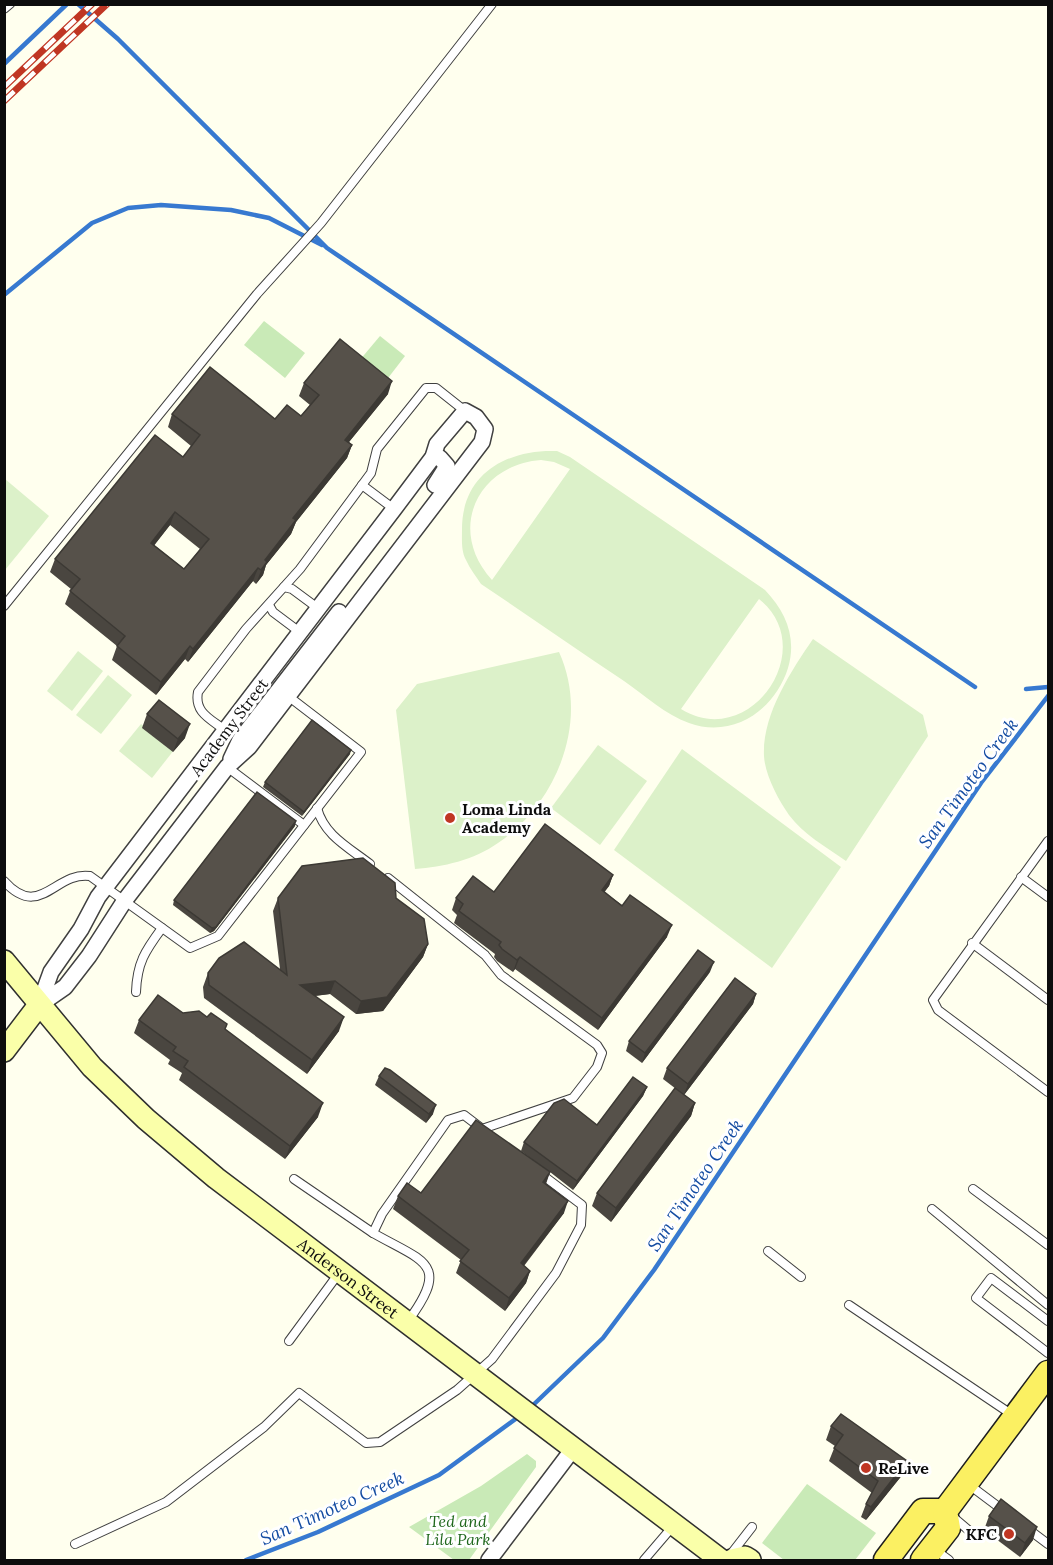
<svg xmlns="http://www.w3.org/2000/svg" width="1053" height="1565" viewBox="0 0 1053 1565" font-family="Lora,serif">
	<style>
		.green { fill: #c9eab7 }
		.pitch { fill: #dcf1c9; fill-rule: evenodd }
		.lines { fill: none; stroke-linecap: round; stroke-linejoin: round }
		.stream { stroke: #3779d0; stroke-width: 4.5 }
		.lane-casing { stroke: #404040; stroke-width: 10 }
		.street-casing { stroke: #404040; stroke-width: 18 }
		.secondary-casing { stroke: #2f2f2f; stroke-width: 24 }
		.primary-casing { stroke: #1e1e1e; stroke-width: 27 }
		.lane { stroke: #fff; stroke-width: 8 }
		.street { stroke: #fff; stroke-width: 15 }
		.secondary { stroke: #faffa9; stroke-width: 21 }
		.primary { stroke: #fbf062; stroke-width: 24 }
		.rail-casing { stroke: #c03623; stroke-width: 7 }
		.rail { stroke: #fff; stroke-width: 4.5; stroke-dasharray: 14; stroke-linecap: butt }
		.wall { fill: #4a4640; fill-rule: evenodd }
		.shaded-wall { fill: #3c3934 }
		.building { fill: #56514a; stroke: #3c3934; stroke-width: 1.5; fill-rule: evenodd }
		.poi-dot { fill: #c03623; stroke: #fff; stroke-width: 2 }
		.labels { text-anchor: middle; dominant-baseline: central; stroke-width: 6; stroke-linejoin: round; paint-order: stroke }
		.street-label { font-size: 16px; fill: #0d0d0d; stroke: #fff }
		.poi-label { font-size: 16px; font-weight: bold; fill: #0d0d0d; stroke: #fff; text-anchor: start }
		.park-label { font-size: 16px; font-style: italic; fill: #1f671c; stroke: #fff }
		.water-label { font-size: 18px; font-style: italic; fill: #144ca2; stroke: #fff }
	</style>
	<rect width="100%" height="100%" fill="#ffe"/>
	<g class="green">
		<path d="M264,321L305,353L285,378L244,345Z"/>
		<path d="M380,336L405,356L385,382L359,361Z"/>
		<path d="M527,1454L536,1461V1467L469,1560H454L409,1527L481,1486Z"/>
		<path d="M807,1484L876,1533L855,1560H784L762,1543Z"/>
	</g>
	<g class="pitch">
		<path d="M557,451L570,457L765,590C786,612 797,638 788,668C775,710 733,739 689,723C666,715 644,695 624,681C576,649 529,616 481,584C476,576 470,569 466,560C461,551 462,539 462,529C462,473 508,449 557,451ZM541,460L554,462L570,469L492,580C447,531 476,465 541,460ZM759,599C821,648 750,752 681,709Z"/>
		<path d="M5,479L49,516L5,570Z"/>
		<path d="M813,639L923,715L928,736L846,861C826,847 803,834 789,815C778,799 765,775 764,756C762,715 791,671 813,639Z"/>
		<path d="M78,651L103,671L72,711L47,691Z"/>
		<path d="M559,652C590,720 558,802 498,843C474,860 443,867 415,869L396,710L417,684Z"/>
		<path d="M108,675L132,695L101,734L76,715Z"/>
		<path d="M141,724L174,750L152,778L119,751Z"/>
		<path d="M598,745L647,781L600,845L551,808Z"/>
		<path d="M682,749L841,867L772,968L614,850Z"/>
	</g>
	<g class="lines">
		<g class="stream">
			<path d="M78,4L118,39L327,248L975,687"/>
			<path d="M4,64L67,4"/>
			<path d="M4,295L92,223L128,208L161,205L231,210L269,218L322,245"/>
			<path d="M1026,689L1048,687"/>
			<path d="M530,1408L603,1338L654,1270L981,783L1048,696"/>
			<path d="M246,1560L318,1532L439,1475L521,1415"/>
		</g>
		<g class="lane-casing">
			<g id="lane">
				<path d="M4,9L10,4"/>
				<path d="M362,485L394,509"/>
				<path d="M284,587L292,589L319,609"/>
				<path d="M269,605L273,612L301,633"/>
				<path d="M4,606L257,294L321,223L492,4"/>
				<path d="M226,731C211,719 194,713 198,692L246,629L300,569L371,473L377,449L426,388H436L465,411"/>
				<path d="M227,767L304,825"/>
				<path d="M317,808C324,835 348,847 370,864"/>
				<path d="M1048,841L933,1000L938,1010L1048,1092"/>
				<path d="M1021,877L1048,897"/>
				<path d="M388,878L485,955L501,975L597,1045L602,1053L597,1067L573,1098L482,1129"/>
				<path d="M4,881C40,921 55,871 90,876L190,948L218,936L361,752L288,696"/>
				<path d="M972,943L1048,1000"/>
				<path d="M136,992C137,963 145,951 162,928"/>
				<path d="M294,1179L373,1233"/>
				<path d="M973,1189L1048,1245"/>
				<path d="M932,1209L1048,1305"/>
				<path d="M768,1251L801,1277"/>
				<path d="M849,1305L1014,1416"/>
				<path d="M408,1321C451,1263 424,1262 373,1233L382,1214L448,1120L464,1115L481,1128"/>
				<path d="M1048,1321L991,1278L976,1298L1048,1353"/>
				<path d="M289,1341L339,1273"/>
				<path d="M968,1484L1004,1511"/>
				<path d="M953,1517L973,1534"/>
				<path d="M1028,1529L1048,1544"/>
				<path d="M75,1544L166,1502L264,1427L299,1393L366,1443L380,1442L457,1390L492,1359L556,1273L581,1225L582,1205L541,1174"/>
				<path d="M934,1549L949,1560"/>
				<path d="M731,1554L752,1527"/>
				<path d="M644,1560L674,1525"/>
			</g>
		</g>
		<g class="street-casing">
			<g id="street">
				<path d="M465,411L476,417L485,429L482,442L249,747L227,767L125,900L89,956L65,987L39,1005L51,972L81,929L98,897L394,509L433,457L437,444Z"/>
				<path d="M433,457L440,458L447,466L435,485"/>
				<path d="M231,759L240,740L339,612"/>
				<path d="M489,1560L573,1449"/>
			</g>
		</g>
		<g class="secondary-casing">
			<g id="secondary">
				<path id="s1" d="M4,961L92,1067L146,1119L216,1178L721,1560"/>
				<path d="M4,1051L39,1005"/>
				<path d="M732,1560L745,1557L750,1560"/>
			</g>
		</g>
		<g class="primary-casing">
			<g id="primary">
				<path d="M886,1560L923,1511H945"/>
				<path d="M923,1560L948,1528L945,1511L1048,1373"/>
			</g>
		</g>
		<use href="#lane" class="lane"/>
		<use href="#street" class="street"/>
		<use href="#secondary" class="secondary"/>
		<use href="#primary" class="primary"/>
		<g class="rail-casing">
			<g id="rail">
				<path d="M4,87L92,4"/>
				<path d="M4,101L107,4"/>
			</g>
		</g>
		<use href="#rail" class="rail"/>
	</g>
	<g class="wall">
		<path d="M304,383L388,394L349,442L352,445L347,458L296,522L291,534L266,565L263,575L256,584L253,581L188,662L185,659L156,695L112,660L117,646L65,604L71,589L50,572L55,559L183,457L191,446L168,427L172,414L275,419L301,416L310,405L299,396ZM170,525L200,549L184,569L154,545Z"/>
		<path d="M147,714L185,738L173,752L142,728Z"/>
		<path d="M350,754L302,816L263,787L265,782Z"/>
		<path d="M295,826L214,931L210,933L173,905L174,900Z"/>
		<path d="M613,875L609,886L604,892L667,937L598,1030L515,969L513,972L497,961L494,957L495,954L454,923L457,915L452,910L456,898Z"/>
		<path d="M278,898H396L428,944L423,957L383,1011L356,1014L330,994L315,996L339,1031L307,1074L204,998L203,987L208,973L280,969L273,911Z"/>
		<path d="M710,972L642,1063L626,1051L629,1041Z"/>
		<path d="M756,994L753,1004L684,1095L663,1079L667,1068Z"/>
		<path d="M183,1013L225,1029L318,1117L285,1159L179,1080L182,1073L168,1064L170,1060L134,1033L139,1020Z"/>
		<path d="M379,1076L433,1114L426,1123L375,1085Z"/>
		<path d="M647,1087L643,1096L573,1190L550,1172L546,1184L564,1213L524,1266L530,1271L526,1283L505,1311L456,1273L461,1260L393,1209L398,1196L421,1193L548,1171L521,1151L524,1142L597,1125Z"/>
		<path d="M695,1103L691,1116L611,1222L592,1206L597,1193Z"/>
		<path d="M831,1426L907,1461L903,1474L866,1520L861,1517L866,1504L872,1493L829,1461L835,1446L826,1440Z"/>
		<path d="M989,1516L1033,1540L1020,1557L984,1530Z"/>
	</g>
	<g class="shaded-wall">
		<path d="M392,381L388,394L340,453L345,440Z"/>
		<path d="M352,445L347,458L296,522L291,534L266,565L263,575L256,584L265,560L293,518Z"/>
		<path d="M175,512L170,525L146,556L151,543Z"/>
		<path d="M258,568L253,581L188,662L193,649Z"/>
		<path d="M190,646L185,659L156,695L161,682Z"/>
		<path d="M190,724L185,738L173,752L178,739Z"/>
		<path d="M351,750L350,754L302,816L304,812Z"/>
		<path d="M296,821L295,826L214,931L210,933L212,928Z"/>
		<path d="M613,875L609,886L597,902L602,890Z"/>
		<path d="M672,925L667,937L598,1030L602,1018Z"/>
		<path d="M428,944L423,957L383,1011L356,1014L361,1001Z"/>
		<path d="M520,957L515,969L513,972L517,960Z"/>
		<path d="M714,962L710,972L642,1063L645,1053Z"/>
		<path d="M335,981L330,994L296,998L300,985Z"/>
		<path d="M756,994L753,1004L684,1095L688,1084Z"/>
		<path d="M344,1017L339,1031L307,1074L312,1060Z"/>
		<path d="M647,1087L643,1096L573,1190L577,1181Z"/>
		<path d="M323,1103L318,1117L285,1159L290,1146Z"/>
		<path d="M695,1103L691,1116L611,1222L616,1208Z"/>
		<path d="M436,1105L433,1114L426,1123L429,1114Z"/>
		<path d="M550,1172L545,1185L543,1182Z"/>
		<path d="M568,1201L564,1213L516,1275L521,1263Z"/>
		<path d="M530,1271L526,1283L505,1311L509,1298Z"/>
		<path d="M907,1461L903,1474L866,1520L871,1507Z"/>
		<path d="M1037,1527L1033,1540L1020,1557L1025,1543Z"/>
	</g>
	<g class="building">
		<path d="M340,339L392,381L345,440L352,445L293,518L296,520L265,560L267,562L261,570L258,568L193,649L190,646L161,682L117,646L125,636L70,591L80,579L55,559L155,435L183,457L200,435L172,414L210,367L275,419L287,405L301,416L319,395L304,383ZM175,512L209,539L184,569L151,543Z"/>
		<path d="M159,700L190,724L178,739L147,714Z"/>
		<path d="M312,720L351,750L304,812L265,782Z"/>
		<path d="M257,792L296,821L216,927L212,928L174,900Z"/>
		<path d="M545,824L613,875L602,890L622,906L630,895L672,925L602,1018L520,957L517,960L502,949L499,945L501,942L459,911L463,904L456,898L473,876L494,892Z"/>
		<path d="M363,858L395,883L396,898L424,919L428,944L387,997L361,1001L335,981L300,985L344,1017L312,1060L209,985L208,973L219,958L244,942L287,975L278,898L302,866Z"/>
		<path d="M698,950L714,962L645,1053L629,1041Z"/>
		<path d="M735,978L756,994L688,1084L667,1068Z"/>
		<path d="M158,995L183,1013L199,1011L207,1017L211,1013L227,1024L225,1029L323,1103L290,1146L184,1067L188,1061L173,1051L176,1047L139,1020Z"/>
		<path d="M385,1068L390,1070L436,1105L429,1114L379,1076Z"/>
		<path d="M633,1077L647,1087L577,1181L524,1142L554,1103L564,1099L597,1125Z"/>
		<path d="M675,1088L695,1103L616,1208L597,1193Z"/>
		<path d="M476,1120L550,1172L543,1182L568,1201L521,1263L530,1271L509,1298L460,1261L469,1250L398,1196L407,1183L421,1193Z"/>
		<path d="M841,1414L907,1461L871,1507L866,1504L878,1481L834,1448L843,1435L831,1426Z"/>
		<path d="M1001,1499L1037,1527L1025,1543L989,1516Z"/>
	</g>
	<g class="poi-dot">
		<circle cx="450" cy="818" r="6"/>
		<circle cx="866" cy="1468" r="6"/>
		<circle cx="1009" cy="1534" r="6"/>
	</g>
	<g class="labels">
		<g class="street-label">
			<text transform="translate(229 727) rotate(-53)">Academy Street</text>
			<text stroke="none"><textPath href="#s1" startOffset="470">Anderson Street</textPath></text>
		</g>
		<g class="poi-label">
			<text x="462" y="809">Loma Linda<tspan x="462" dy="18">Academy</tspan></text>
			<text x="878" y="1468">ReLive</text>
			<text x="997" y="1534" text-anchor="end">KFC</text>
		</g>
		<g class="park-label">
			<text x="458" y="1521">Ted and<tspan x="458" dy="18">Lila Park</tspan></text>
		</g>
		<g class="water-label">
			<text transform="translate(968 783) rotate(-54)">San Timoteo Creek</text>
			<text transform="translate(695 1185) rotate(-56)">San Timoteo Creek</text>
			<text transform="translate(332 1508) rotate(-24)">San Timoteo Creek</text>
		</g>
	</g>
	<rect width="1053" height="1565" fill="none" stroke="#0d0d0d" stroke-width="12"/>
</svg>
